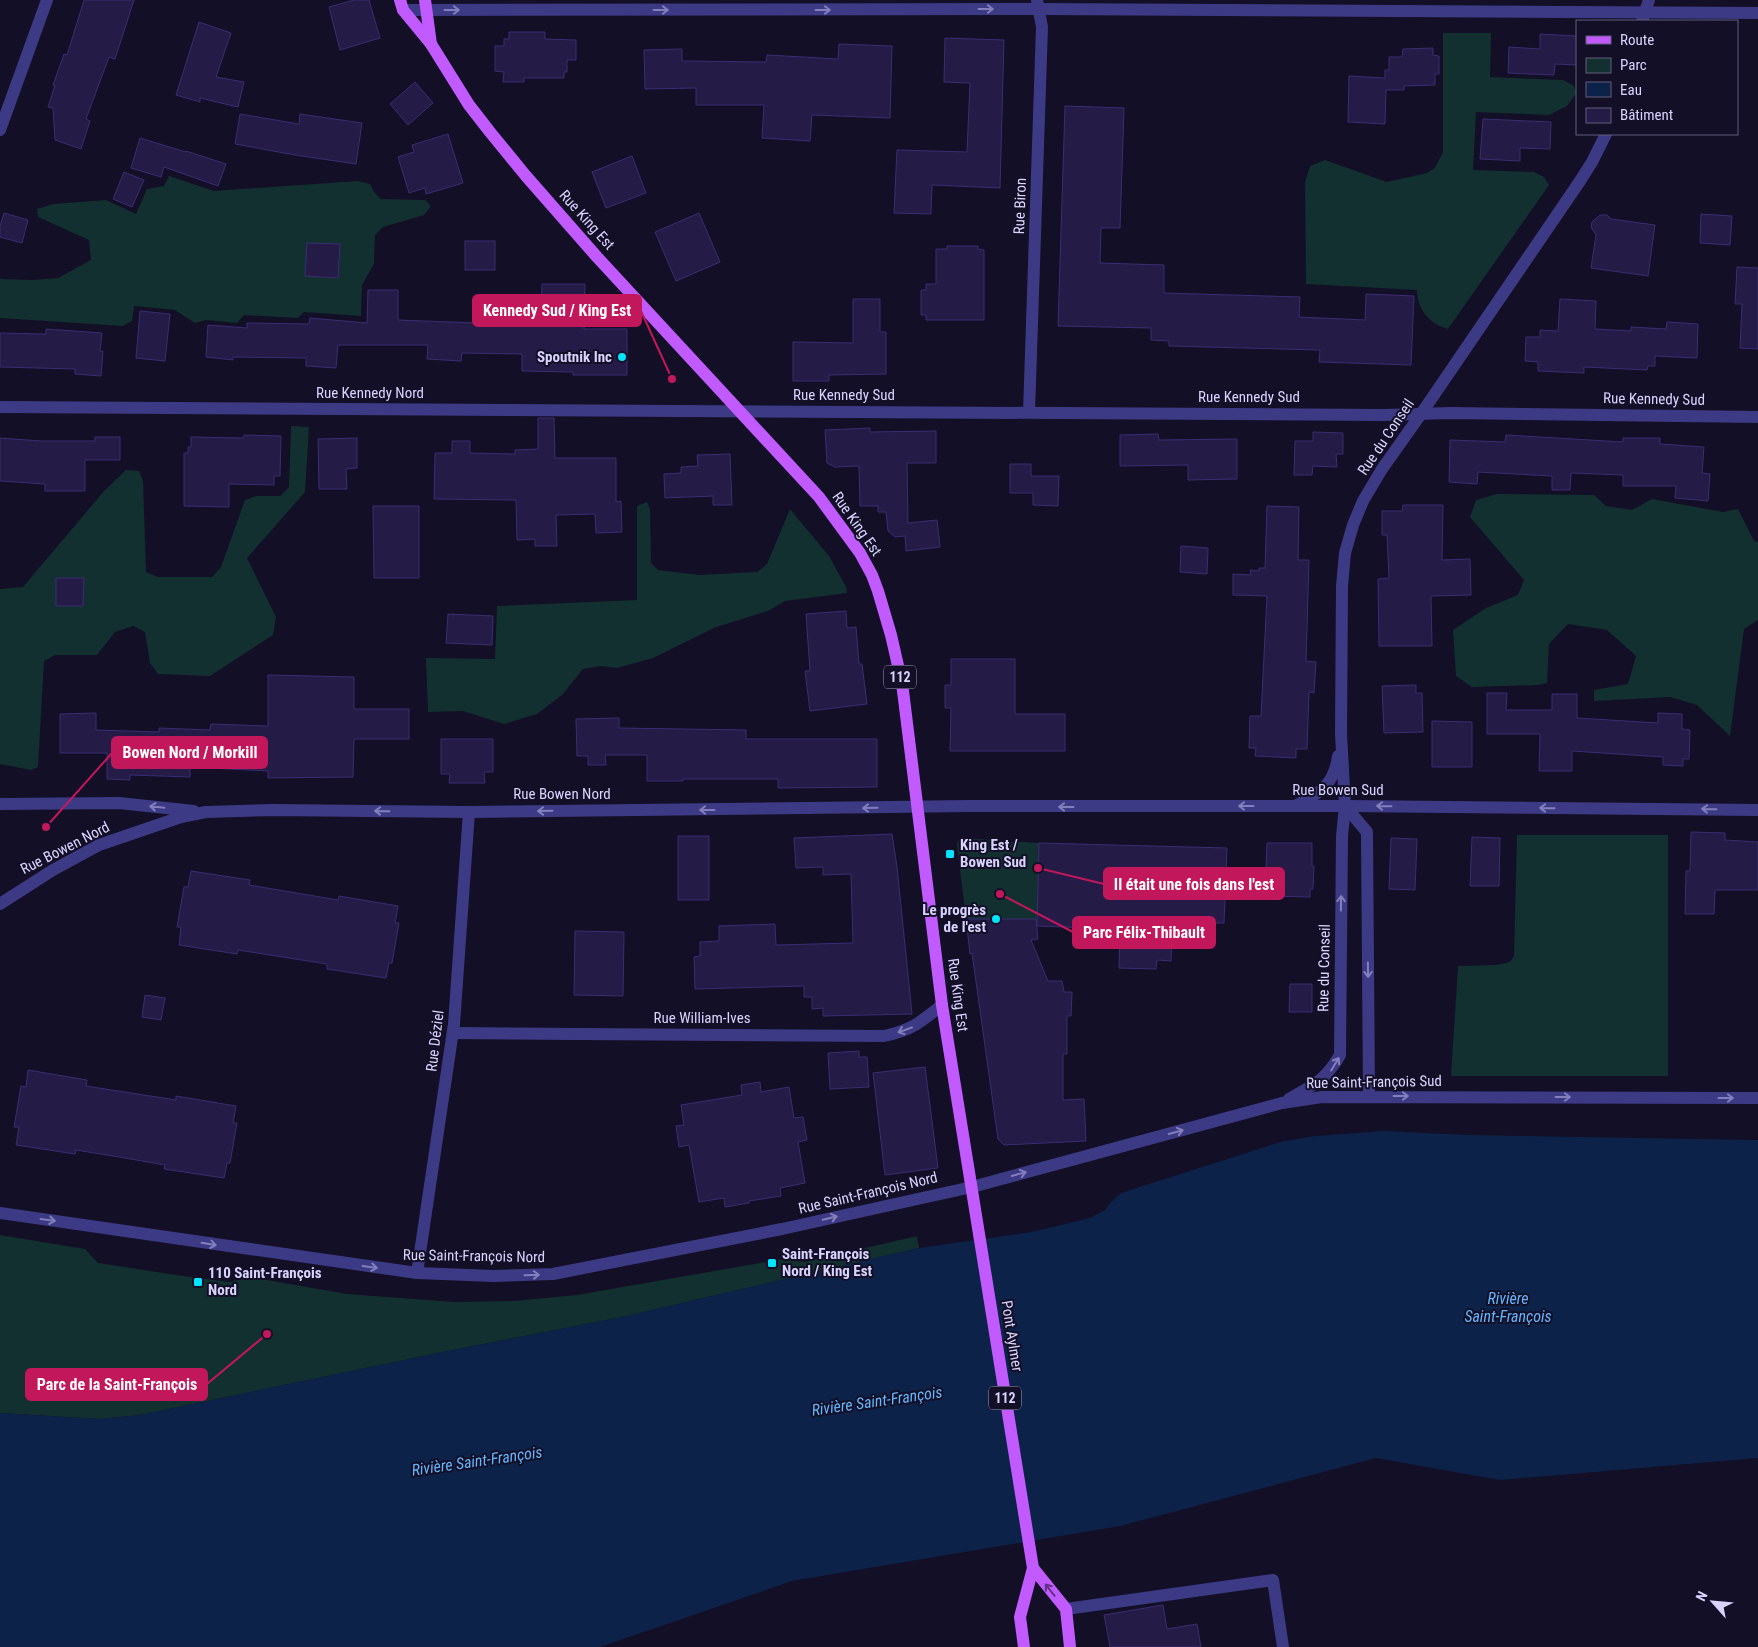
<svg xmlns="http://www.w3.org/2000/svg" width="1758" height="1647" viewBox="0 0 1758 1647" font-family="'Roboto Condensed',sans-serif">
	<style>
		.green { fill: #12302f }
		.water { fill: #0c2248 }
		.building { fill: #241b47; stroke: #3b2d73 }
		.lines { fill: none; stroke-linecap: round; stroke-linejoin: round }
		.minor { stroke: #3d3a85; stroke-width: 12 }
		.major { stroke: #c25bff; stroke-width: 12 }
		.oneway { stroke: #837fbc }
		.oneway2 { stroke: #623188 }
		.poi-dot { fill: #00e5ff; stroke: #130f26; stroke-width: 2 }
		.labels { text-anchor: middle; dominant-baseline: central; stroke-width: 4; stroke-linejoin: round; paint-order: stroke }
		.shield { fill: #130f26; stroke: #9e99be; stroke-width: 1 }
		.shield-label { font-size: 14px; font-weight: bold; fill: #d9d4ff }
		.street-label { font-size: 15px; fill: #d9d4ff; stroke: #130f26 }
		.poi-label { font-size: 15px; font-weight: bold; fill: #d9d4ff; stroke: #130f26; text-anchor: start }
		.water-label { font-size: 16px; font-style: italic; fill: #62b6ff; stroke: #130f26 }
		.leader { fill: none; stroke: #c2185b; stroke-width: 2 }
		.callout-dot { fill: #c2185b; stroke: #130f26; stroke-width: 2 }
		.callout { fill: #c2185b; stroke: #c2185b; stroke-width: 2 }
		.callout-label { font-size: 16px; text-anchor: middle; font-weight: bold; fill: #fff }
	</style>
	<rect width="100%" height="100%" fill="#130f26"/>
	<g class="green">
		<path d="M1443,33H1491L1490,77L1563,80L1573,85L1577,93L1567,106L1549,115L1476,112L1473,170L1534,172L1544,177L1549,185L1448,329C1428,323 1418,310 1417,290L1306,284L1305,182L1310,166L1325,160L1387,182L1427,173L1435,168L1443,152Z"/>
		<path d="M169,176L214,191L358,181L370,184L374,192L381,199L425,200L431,206L424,215L383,227L375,235L374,264L362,285L361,316L304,312L298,318L244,315L237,323L206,320L195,323L175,310L134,306L132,321L123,326L0,318V279L33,280L58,278L91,260L89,240L38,217L37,209L53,204L106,200L136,214L147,189L164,186Z"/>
		<path d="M291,426L309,427L305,492L247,558L276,617L273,635L210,676L158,674L150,663L145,632L133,626L115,632L97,655H55L44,661L38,767L31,770L0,764V589L23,587L104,491L126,470L139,471L143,481L146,572L158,577H212L221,567L245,500L256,496H280L289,487Z"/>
		<path d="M1497,494L1594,495L1606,506L1632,510L1652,499L1723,512L1738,509L1754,541L1758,542V620L1744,629L1730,736L1697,705L1670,697L1594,701V690L1628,684L1636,656L1607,630L1568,624L1549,644L1547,683L1538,685L1472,687L1456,676L1453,630L1486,608L1518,595L1524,580L1470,517L1476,500Z"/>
		<path d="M647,502L650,509L651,563L658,570L699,575L757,572L767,564L790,509L829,556L846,587L847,593L785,601L768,611L716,627L653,658L617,668L601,666L583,669L562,695L537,714L504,724L463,711L428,712L426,658L495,659L497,606L637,600V506Z"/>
		<path d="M1517,835H1668V1076H1451L1458,966L1497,965L1510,962L1514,956Z"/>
		<path d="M962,838L1039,843L1037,919H966L957,845L958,841Z"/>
		<path d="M0,1235L85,1249L98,1263L176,1275L229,1282L250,1277L347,1294L455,1302L514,1301L577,1295L783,1259L805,1262L917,1236L919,1248L622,1317L448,1351L140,1415L100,1419L0,1413Z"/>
	</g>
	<path class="water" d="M1384,1131L1467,1135L1758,1140V1458L1500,1480L1376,1458L1120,1526L792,1581L600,1647H0V1413L100,1419L140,1415L448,1351L622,1317L919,1248L1032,1232L1090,1218L1105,1210L1111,1202L1121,1193L1284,1141L1316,1136Z"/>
	<g class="building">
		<path d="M84,0H134L115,59L109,57L86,119L90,121L81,149L55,140L53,108L48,107L55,85H53L64,54L67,55Z"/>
		<path d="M354,0H369L380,38L340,50L329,7Z"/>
		<path d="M199,22L231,33L216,77L244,82L238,107L200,98V102L176,95Z"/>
		<path d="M509,32H545V39L576,40V60H567V72H564V78H524V82H503L504,72L495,71V46H504V39H509Z"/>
		<path d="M1540,34L1577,36V65L1555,64L1554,75L1508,73L1509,47L1540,49Z"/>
		<path d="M945,38L1004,40L1000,188L932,185L931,214L894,213L897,150L967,152L970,83L944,82Z"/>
		<path d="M839,44L892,46L890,118L812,115L810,141L762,138L764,105H696V88L645,89L644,50L682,49V61L766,62L767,55L838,59Z"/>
		<path d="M1433,48V55L1439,56V74H1435V85L1404,86V90H1386L1385,124L1348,122L1349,76L1385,78V70H1389V57H1402L1403,49Z"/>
		<path d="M415,82L433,103L408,125L390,104Z"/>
		<path d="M1065,106L1124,108L1120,228H1101L1100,263L1164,265V293L1300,297L1299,317L1365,320L1366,294L1414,296L1411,365L1319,362L1320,350L1169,346V341L1151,340V328L1058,326Z"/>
		<path d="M240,114L299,124L300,114L362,123L356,164L295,155L235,144Z"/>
		<path d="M1483,119L1551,122L1550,149L1520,148V161L1480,159Z"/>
		<path d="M448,134L463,183L426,194L425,188L409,193L398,157L414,152L412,145Z"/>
		<path d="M140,138L186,152V151L226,164L218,186L164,167L161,177L131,168Z"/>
		<path d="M632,156L646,193L606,208L592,172Z"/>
		<path d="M124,172L144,180L132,207L113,199Z"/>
		<path d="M4,213L28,220L22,243L0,237V226Z"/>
		<path d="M699,213L720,262L676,281L655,232Z"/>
		<path d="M1701,214L1732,216L1730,245L1700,243Z"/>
		<path d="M1600,215H1607L1611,219L1655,225L1648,276L1591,268L1596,235L1591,227L1592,222Z"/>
		<rect x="465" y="241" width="30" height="29"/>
		<path d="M307,243L340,244L338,278L305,276Z"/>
		<path d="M947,246H978V249L984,250V320H926V315H921V290H926V284H936V249H947Z"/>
		<path d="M1737,267L1758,268V349L1740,348L1742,304H1735Z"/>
		<path d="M542,284H585L584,329H627V375H573V372L522,371V354L462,353L461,361L427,359L428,345H338L336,368L306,366V358L233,357V360L206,357L208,325L247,328V323L309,324L310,318L367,323L368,290H398V320L477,323V315L541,317Z"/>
		<path d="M853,299H880V332H886V374L829,375V381H793V342L853,343Z"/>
		<path d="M1560,299L1596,301L1595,329L1631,331V327L1666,329L1667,322L1698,324L1697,358L1655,356V366H1648L1647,370L1584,367V373L1538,371V362L1525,361L1526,337H1540V330L1558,331Z"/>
		<path d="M140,311L170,314L165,361L136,358Z"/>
		<path d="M46,329L102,333L100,351H103L101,376L75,374V369L0,367V333L46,334Z"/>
		<path d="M538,418H554L555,458H616V502L621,501L622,532L596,533L595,514L556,515L557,546H535V539L517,540L516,500L434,499L435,453H452V441H470V453L515,454V450L538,449Z"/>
		<path d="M870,428V432L936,431V463H907L908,523L937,520L940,547L906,551L905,536L895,537L888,531L886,512H878V506H860L859,466L835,467L827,463L825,430Z"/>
		<path d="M1313,432L1343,433V454H1336L1337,467L1313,466L1312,475H1294L1295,441H1313Z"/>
		<path d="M1158,434L1159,440L1237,439V479L1188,480V465L1120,466V435Z"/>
		<path d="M244,435L281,436L280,476H274V485L229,484V507L184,506V453H188V447H191V437L244,438Z"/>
		<path d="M1506,435L1623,442V438H1660V444L1704,447L1702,473L1710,474L1708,501L1675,498L1676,486H1623V475L1571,473L1570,490H1552V476L1478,472L1477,484L1449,482L1450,440L1505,442Z"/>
		<path d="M95,437H120V460H85V491H45V484L0,481V438L41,441H95Z"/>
		<path d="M357,438V468L346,469L347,489H319L318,439Z"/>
		<path d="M730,454L732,505H713V496L665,498L664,474L681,473V467L698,466L697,455Z"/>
		<path d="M1010,464H1031V476H1059L1058,506L1033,505V493H1010Z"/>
		<path d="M1403,505H1443L1442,560L1470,559L1471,595L1431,596L1432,646H1379L1378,579L1389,578L1387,535H1382V511H1402Z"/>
		<path d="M373,506H419V578H374Z"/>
		<path d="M1267,506L1299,507L1298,560H1309L1306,661L1316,662L1314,693L1309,692L1307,749H1296V758L1255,756L1256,748H1249L1250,716H1261L1267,596L1233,595V574L1251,575L1250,570L1259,571V568H1265Z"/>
		<path d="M1181,546L1208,548L1207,574L1180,572Z"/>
		<path d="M56,578H84L83,606H56Z"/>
		<path d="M846,611L847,628L856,627L859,664H862L867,704L810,711L805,671H810L806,614Z"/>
		<path d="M448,614L493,616L492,645L446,643Z"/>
		<path d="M951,659H1015V714H1065V751H950L951,708H945V685H951Z"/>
		<path d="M268,675L354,677V709H409V739H354L353,777L268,778V771L190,767V777L130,775V780L107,779V753H60V714L96,713V730L159,732V728L210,730L211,724L268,726Z"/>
		<path d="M1416,685V693H1422L1423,732L1384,733L1382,686Z"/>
		<path d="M1487,693H1507L1506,710H1552V694H1577V718L1658,723V713L1682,714V729L1690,730L1689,759H1683V766L1663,765V757L1572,751V771H1539L1540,734H1487Z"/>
		<path d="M619,718V728L746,730V739H877V787L778,788V779H683V781H647V755H605L606,765H588V756H577L576,719Z"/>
		<path d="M1432,721L1472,722V767H1432Z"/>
		<path d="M441,739H493V772H484L485,783H449L450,774H441Z"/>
		<path d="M1691,832L1725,833V840L1758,842V890H1715L1714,914H1685L1686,871H1690Z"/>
		<path d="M892,834L897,867L912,1014L823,1016V1008L812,1009V997H804V986L695,989L694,957L700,956V942L719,941V926L775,924L776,945L853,943L851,874L823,875V867L796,868L794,838Z"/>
		<rect x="678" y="836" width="31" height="64"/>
		<path d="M1472,837L1500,838L1499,886H1470Z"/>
		<path d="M1391,838L1417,839L1415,890L1389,889Z"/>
		<path d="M1039,843L1227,848L1224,923H1206V930L1172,929L1171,961L1157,960L1156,969L1119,968L1120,929L1037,926Z"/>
		<path d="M1267,843H1312V866H1314L1313,889H1310V897L1265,896Z"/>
		<path d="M191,871L250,880L249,885L338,900L339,896L398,906L395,923H399L392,963H389L386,978L327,969V964L238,950L237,954L179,945L181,927H177L184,887H188Z"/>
		<path d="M966,919H1036L1038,939L1031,940L1048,981H1062L1064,992H1072L1071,1016H1067V1054H1063V1100L1084,1099L1086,1141L1004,1145L998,1139L972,953L970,954Z"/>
		<path d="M575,931L624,932L623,996L574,995Z"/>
		<path d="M1290,984H1312V1012H1289Z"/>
		<path d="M145,995L165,998L161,1020L142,1017Z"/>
		<path d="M859,1051V1057H867L869,1087L830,1089L828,1053Z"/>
		<path d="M925,1067L938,1168L885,1175L873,1073Z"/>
		<path d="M28,1070L87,1080L86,1086L176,1100V1096L236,1106L233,1123H237L230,1163H227L224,1178L164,1169L165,1165L119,1157L76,1150L75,1154L16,1145L19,1127H14L21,1086L26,1087Z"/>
		<path d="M760,1082L761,1092L789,1087L794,1118L803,1117L807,1140L798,1142L805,1183L780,1188L781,1196L749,1201V1203L725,1207L724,1198L699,1202L689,1145L679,1147L676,1126L684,1125L681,1105L742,1095L741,1085Z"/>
		<path d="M1163,1605L1167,1629L1197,1624L1201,1647H1110L1104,1615Z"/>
	</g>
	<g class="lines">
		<g class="minor">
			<path d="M403,10L1038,9L1758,13"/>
			<path d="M1642,21L1649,0"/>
			<path d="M0,130L47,0"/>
			<path d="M0,407L1385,415L1450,413L1758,417"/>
			<path d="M1029,412L1042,27L1037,0"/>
			<path d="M0,804L119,803L194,811"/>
			<path d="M1297,805C1321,792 1334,785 1338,756"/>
			<path d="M1345,806L1367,832L1369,1096"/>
			<path d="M0,904L53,870L99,845L181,817L206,812L273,810L469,812L971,806H1345L1758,810"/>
			<path d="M453,1033L884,1036C912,1030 921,1022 942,1005"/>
			<path d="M1289,1099C1313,1085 1325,1081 1340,1055L1342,836L1345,806L1341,734L1342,586L1345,553L1353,525L1363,501L1382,469L1421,414L1580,181L1592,162L1606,134"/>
			<path d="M0,1213L417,1273L493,1276L553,1274L782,1229L972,1187L1282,1103L1322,1097L1758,1098"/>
			<path d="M417,1273L454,1024L469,812"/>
			<path d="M1066,1609L1273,1580L1283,1647"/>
		</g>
		<g class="major">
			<path d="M400,0L403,10L431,44L469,105L490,132L526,176L597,257L819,497L860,553L872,575L878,591L891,635L902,683L942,1005L1033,1568L1020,1617L1024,1647"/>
			<path d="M425,0L431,44"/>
			<path d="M1033,1568L1066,1609L1070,1647"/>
		</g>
	</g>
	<defs><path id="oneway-shaft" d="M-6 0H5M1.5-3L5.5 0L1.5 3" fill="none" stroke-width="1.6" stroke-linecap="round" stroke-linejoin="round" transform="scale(1.25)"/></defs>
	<g class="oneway">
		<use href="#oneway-shaft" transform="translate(986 9)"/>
		<use href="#oneway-shaft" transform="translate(452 10)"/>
		<use href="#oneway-shaft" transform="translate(661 10)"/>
		<use href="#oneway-shaft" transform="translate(823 10)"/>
		<use href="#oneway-shaft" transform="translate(1246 806) rotate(-180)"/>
		<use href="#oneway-shaft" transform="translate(1384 806) rotate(-179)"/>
		<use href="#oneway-shaft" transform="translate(157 807) rotate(-174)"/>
		<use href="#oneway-shaft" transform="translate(1066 807) rotate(-180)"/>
		<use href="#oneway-shaft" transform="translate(870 808) rotate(179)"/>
		<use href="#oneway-shaft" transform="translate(1547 808) rotate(-179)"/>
		<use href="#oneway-shaft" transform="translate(1709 809) rotate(-179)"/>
		<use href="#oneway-shaft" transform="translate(707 810) rotate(180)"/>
		<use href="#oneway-shaft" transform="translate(382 811) rotate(-179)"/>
		<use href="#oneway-shaft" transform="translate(545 811) rotate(179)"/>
		<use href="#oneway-shaft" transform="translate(1341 903) rotate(-89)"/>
		<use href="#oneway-shaft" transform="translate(1368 970) rotate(89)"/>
		<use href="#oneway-shaft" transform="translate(905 1030) rotate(160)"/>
		<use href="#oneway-shaft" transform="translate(1335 1064) rotate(-59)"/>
		<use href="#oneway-shaft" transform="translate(1401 1096)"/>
		<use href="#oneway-shaft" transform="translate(1563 1097)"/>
		<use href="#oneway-shaft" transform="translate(1726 1098)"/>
		<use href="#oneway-shaft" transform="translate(1176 1132) rotate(-15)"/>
		<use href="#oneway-shaft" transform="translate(1019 1174) rotate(-15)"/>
		<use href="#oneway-shaft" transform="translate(830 1218) rotate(-13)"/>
		<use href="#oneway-shaft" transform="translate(48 1220) rotate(8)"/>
		<use href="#oneway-shaft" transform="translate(209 1244) rotate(9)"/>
		<use href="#oneway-shaft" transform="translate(370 1267) rotate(8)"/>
		<use href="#oneway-shaft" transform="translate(532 1275) rotate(-2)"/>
	</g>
	<use class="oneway2" href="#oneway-shaft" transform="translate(1050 1590) rotate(-128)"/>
	<g class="poi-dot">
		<circle cx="622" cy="357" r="5"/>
		<rect x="945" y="849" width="10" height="10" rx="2.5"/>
		<circle cx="996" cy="919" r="5"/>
		<rect x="767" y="1258" width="10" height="10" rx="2.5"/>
		<rect x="193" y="1277" width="10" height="10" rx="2.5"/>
	</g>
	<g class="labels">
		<g class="shield">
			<rect x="884" y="665.5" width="32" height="23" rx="4"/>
			<rect x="989" y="1386.5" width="32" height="23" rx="4"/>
		</g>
		<g class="shield-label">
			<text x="900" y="677">112</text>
			<text x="1005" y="1398">112</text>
		</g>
		<g class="street-label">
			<text transform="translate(1020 206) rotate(-88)">Rue Biron</text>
			<text transform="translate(587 220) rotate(48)">Rue King Est</text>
			<text x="370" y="393">Rue Kennedy Nord</text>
			<text x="844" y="395">Rue Kennedy Sud</text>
			<text x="1249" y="397">Rue Kennedy Sud</text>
			<text transform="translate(1654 399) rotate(1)">Rue Kennedy Sud</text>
			<text transform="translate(1386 437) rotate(-56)">Rue du Conseil</text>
			<text transform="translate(857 524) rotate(55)">Rue King Est</text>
			<text x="1338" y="790">Rue Bowen Sud</text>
			<text x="562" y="794">Rue Bowen Nord</text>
			<text transform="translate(65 848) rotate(-27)">Rue Bowen Nord</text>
			<text transform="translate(1324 968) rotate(-89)">Rue du Conseil</text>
			<text transform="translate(958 995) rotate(82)">Rue King Est</text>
			<text x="702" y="1018">Rue William-Ives</text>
			<text transform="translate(435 1041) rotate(-83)">Rue Déziel</text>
			<text transform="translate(1374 1082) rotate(-1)">Rue Saint-François Sud</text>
			<text transform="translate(868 1193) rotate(-13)">Rue Saint-François Nord</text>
			<text transform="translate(474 1256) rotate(1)">Rue Saint-François Nord</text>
			<text transform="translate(1012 1336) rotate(81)">Pont Aylmer</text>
		</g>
		<g class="poi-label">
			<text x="612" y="357" text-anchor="end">Spoutnik Inc</text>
			<text x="960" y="845">King Est /<tspan x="960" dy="17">Bowen Sud</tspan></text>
			<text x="986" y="910" text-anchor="end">Le progrès<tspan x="986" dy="17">de l'est</tspan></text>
			<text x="782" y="1254">Saint-François<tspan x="782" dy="17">Nord / King Est</tspan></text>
			<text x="208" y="1273">110 Saint-François<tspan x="208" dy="17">Nord</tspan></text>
		</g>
		<g class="water-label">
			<text x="1508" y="1298">Rivière<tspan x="1508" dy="18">Saint-François</tspan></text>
			<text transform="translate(877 1401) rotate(-8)">Rivière Saint-François</text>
			<text transform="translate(477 1461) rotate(-8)">Rivière Saint-François</text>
		</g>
	</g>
	<path class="leader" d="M672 379L641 311M46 827L112 753M1038 868L1104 884M1000 894L1073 932M267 1334L207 1384"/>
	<g class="callout-dot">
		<circle cx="672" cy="379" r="5"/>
		<circle cx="46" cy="827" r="5"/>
		<circle cx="1038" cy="868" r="5"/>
		<circle cx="1000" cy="894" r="5"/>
		<circle cx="267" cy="1334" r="5"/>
	</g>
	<g class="callout">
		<rect x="473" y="295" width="168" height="31" rx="5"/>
		<rect x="112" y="737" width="155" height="31" rx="5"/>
		<rect x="1104" y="868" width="180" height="31" rx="5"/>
		<rect x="1073" y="917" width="142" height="31" rx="5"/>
		<rect x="26" y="1369" width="181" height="31" rx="5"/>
	</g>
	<g class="callout-label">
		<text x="557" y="316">Kennedy Sud / King Est</text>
		<text x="190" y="758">Bowen Nord / Morkill</text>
		<text x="1194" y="890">Il était une fois dans l'est</text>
		<text x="1144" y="938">Parc Félix-Thibault</text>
		<text x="117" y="1390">Parc de la Saint-François</text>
	</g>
	<rect x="1576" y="20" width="162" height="115" fill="#130f26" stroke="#625e7d"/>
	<rect x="1586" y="36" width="25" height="8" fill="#c25bff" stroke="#625e7d"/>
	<text x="1620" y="45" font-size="15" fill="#d9d4ff">Route</text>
	<rect x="1586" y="58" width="25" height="15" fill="#12302f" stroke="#625e7d"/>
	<text x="1620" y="70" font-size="15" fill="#d9d4ff">Parc</text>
	<rect x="1586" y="82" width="25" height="15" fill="#0c2248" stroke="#625e7d"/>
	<text x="1620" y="95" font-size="15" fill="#d9d4ff">Eau</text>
	<rect x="1586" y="108" width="25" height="15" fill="#241b47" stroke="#625e7d"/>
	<text x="1620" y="120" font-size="15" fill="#d9d4ff">Bâtiment</text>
	<g transform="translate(1713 1602) rotate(297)" stroke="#130f26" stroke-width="4" paint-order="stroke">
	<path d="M0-4L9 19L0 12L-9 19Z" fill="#d9d4ff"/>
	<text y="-8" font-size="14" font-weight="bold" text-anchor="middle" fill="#d9d4ff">N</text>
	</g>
</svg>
